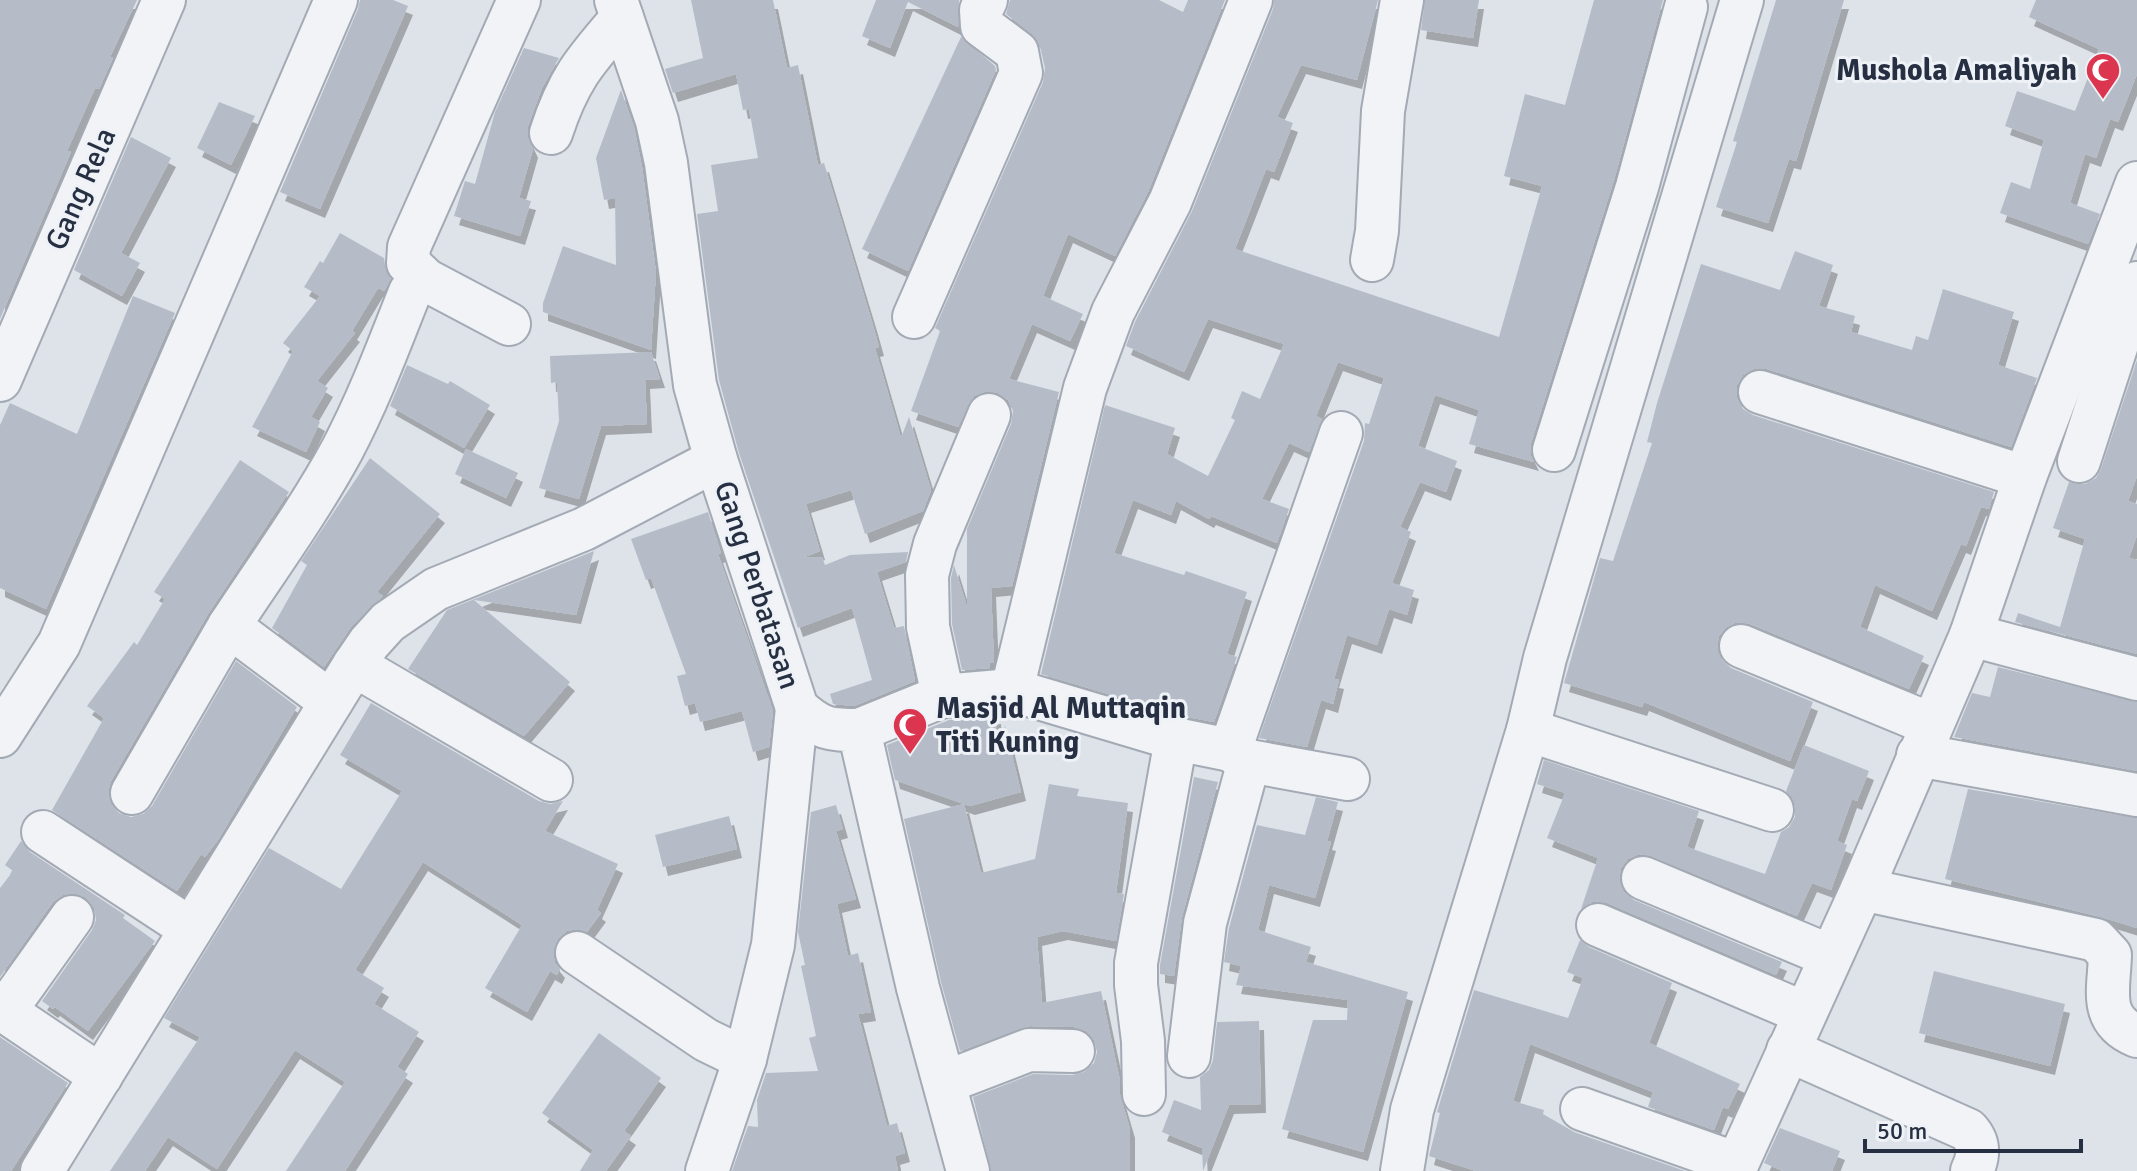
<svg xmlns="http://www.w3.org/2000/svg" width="2137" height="1171" viewBox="0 0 2137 1171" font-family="Signika,sans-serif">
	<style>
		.building { fill: #b5bcc7; filter: url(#shadow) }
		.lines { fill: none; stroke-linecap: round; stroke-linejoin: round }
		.minor-casing { stroke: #a3aab4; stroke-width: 46 }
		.minor { stroke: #f1f3f7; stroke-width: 42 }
		.labels { text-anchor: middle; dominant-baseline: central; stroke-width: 6; stroke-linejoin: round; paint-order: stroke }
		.poi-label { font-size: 30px; font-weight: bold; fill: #263042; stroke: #eef2f7; text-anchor: end }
		.street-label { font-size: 30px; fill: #263042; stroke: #eef2f7 }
	</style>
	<defs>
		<filter id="shadow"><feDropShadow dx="5" dy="9" stdDeviation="0" flood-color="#0004"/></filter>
	</defs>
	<rect width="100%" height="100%" fill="#dee3e9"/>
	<g class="building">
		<path d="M0,0H137L110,57L113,58L99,89L95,88L67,151L71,152L0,319Z"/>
		<path d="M360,0H393L408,6L320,209L280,192L358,9Z"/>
		<path d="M691,0H773L787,68L798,65L818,165L824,163L872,322L879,347L875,348L901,438L909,417L931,490L923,511L865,534L851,490L806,504L820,551L802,558L822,557L825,565L850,555L908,552L906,562L877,572L894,628L904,626L915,681L854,706L833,704L830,694L872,680L852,608L798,628L739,453L719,380L697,214L718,211L711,165L758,158L749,109L743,110L736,74L673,93L665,69L703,58Z"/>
		<path d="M876,0H959L958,27L908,2L890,48L862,36Z"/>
		<path d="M1010,0H1159L1183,12L1188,0H1225L1148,192L1115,256L1068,234L1043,296L1083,314L1070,341L1032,324L1009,379L1059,392L1012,586L991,588L994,663L989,662L990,668L962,670L952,624L951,578L954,565L967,607V529L1011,424L1013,411L1008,400L998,393L987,391L974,396L958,427L911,411L940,331L935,328L1043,82L1045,68L1040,46L1031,33L1006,14Z"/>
		<path d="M1274,0H1378L1357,80L1301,65L1277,117L1293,123L1274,172L1266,169L1235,249L1499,337L1542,186L1504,176L1525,94L1565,105L1594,0H1663L1614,180L1531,443L1530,454L1534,462L1469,444L1479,410L1435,395L1418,446L1457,461L1446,492L1420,482L1400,527L1411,532L1392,583L1414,590L1407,615L1389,609L1377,645L1347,635L1334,679L1339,680L1333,704L1321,700L1307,747L1259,738L1364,441L1365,423L1369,424L1384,378L1338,362L1316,416L1322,419L1309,452L1289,443L1262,499L1289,509L1277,543L1211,516L1209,519L1176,501L1171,515L1133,500L1114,553L1184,575L1186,571L1247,592L1227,654L1237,657L1214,722L1182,716L1041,674L1105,405L1175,428L1167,454L1208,476L1235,420L1231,418L1242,391L1260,399L1284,344L1208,319L1184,372L1126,346L1135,322L1192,211L1273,9Z"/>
		<path d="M1425,0H1479L1473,38L1421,30Z"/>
		<path d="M1776,0H1844L1796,161L1789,159L1768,223L1716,207L1737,142L1733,141Z"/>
		<path d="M2036,0H2137V74L2118,122L2110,119L2096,158L2085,154L2070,203L2100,214L2088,244L2000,213L2011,182L2030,189L2044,140L2005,126L2017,91L2075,111L2099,49L2029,17Z"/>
		<path d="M961,37L995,66L996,70L908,271L862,249Z"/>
		<path d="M524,48L559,58L542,88L528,126V138L533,149L519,198L531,201L520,236L454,216L465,181L475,184L495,112Z"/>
		<path d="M621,90L634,127L642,167L656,272L651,350L543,312V303L563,246L616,265L615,198L604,200L596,158Z"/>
		<path d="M219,102L255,116L231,165L197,148Z"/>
		<path d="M131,137L171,158L121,253L140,263L122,296L74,270Z"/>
		<path d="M340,233L384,258L386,271L391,279L384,291L378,288L352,331L355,333L317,381L328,388L311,417L320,422L306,452L252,427L293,351L283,343L320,296L304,287L320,261L323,263Z"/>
		<path d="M1795,251L1833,265L1819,306L1855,316L1851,332L1912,350L1916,336L1928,340L1943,289L2014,312L1998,365L2037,378L2011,447L1767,369H1754L1743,375L1737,385V398L1743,409L1753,415L1994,492L1989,509L1981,507L1966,546L1961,544L1932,611L1875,585L1860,627L1924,656L1909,689L1750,624L1737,622L1727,627L1719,636L1717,650L1722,660L1731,668L1813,702L1790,761L1644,702L1642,707L1564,683L1600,558L1613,561L1652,443L1647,442L1657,403L1701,264L1780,290Z"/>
		<path d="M133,296L175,313L46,609L0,588V425L10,403L77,434Z"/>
		<path d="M651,352L660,379L645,380L647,424L601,426L579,499L539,488L559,421L557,382L551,383L550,356Z"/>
		<path d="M2137,360V476L2128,501L2137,504V535L2129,558L2137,560V654L2015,622L2018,613L2060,627L2085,539L2053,528L2069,482L2085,484L2096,478L2101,469Z"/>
		<path d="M407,365L448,384L450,381L490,405L464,448L390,406Z"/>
		<path d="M466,449L518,473L506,498L455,474Z"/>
		<path d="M370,458L440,514L377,592L383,596L351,627L324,667L272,628L307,565L301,561Z"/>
		<path d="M240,460L289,492L208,614L111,781L108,792L111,804L119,813L131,817L143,814L152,806L236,661L297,707L218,840L205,857L201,854L177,891L52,810L104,718L87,706L134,642L137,645L165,599L154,592Z"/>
		<path d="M708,512L721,553L718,554L773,711L769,747L753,752L742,711L700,722L695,703L685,706L677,676L686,674L651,578L646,580L631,539Z"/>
		<path d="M594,551L576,615L474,600L570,682L524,736L408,669L447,610Z"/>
		<path d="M1998,667L2137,702V771L1954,737L1972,693L1990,697Z"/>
		<path d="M371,703L539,801L550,804L563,801L545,831L618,864L597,910L601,913L587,932L578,929L567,931L558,939L553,952L555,963L560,969L557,975L550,971L527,1012L485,988L522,925L423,862L355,970L384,988L374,1004L419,1032L397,1067L408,1074L345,1171H286L345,1082L295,1050L217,1169L168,1137L145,1171H110L200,1037L164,1018L269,848L341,889L402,791L340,755Z"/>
		<path d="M996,715L998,748L1005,726L1021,792L970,806L895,780L887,745L949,720Z"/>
		<path d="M1804,745L1869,771L1857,801L1852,799L1837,841L1847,845L1831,890L1812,883L1797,916L1651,856L1639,854L1628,859L1621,868L1619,880L1624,892L1634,900L1782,962L1776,975L1607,903L1594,901L1581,909L1598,858L1547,838L1565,793L1537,784L1544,760L1699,811L1687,847L1765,874L1781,832L1789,827L1795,817V804L1786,791Z"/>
		<path d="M1194,777L1218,782L1182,917L1174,976L1160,974V965Z"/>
		<path d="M1049,784L1079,789L1077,796L1128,803L1116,893L1124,894L1116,941L1063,931L1037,937L1042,1003L1101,991L1120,1081V1095L1130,1129V1171H991L973,1097L1033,1074L1072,1075L1084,1072L1094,1063L1097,1052L1094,1040L1086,1031L1074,1027L1030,1026L960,1051L941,982L904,819L964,804L981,873L1035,859Z"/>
		<path d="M1968,789L2137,818V928L2101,917L1945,879Z"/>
		<path d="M1316,797L1338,802L1327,841L1331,842L1315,898L1269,885L1258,930L1311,947L1306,962L1408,992L1363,1152L1282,1129L1313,1020H1347L1348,1000L1236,985L1241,966L1224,962L1229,928L1257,825L1305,835Z"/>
		<path d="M836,805L843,829L836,831L856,899L837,904L848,956L858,953L871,1012L858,1014L887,1126L897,1123L905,1153L895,1156L898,1171H732L748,1126L758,1127L757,1100L766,1073L818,1071L809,1038L816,1036L801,966L805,965L798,932L811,812Z"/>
		<path d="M729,816L737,849L663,867L655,835Z"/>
		<path d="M21,841L30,852L125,915L123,918L155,941L88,1031L55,1007L53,1009L42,1001L92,930L96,920L94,908L85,897L75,893L63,895L53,902L0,977V888L13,871L5,865Z"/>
		<path d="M1580,940L1589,947L1672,983L1649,1043L1740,1084L1728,1109L1723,1107L1714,1130L1648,1107L1653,1092L1530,1044L1513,1101L1544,1110L1543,1114L1574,1132L1685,1171H1476L1429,1156L1440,1113L1437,1112L1474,990L1568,1018L1583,978L1567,972Z"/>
		<path d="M1934,971L2065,1004L2050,1066L1919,1033Z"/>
		<path d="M1259,1021L1261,1104L1229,1105L1203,1171L1202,1148L1162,1132L1174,1100L1201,1110L1200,1077L1209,1070L1213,1060L1217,1022Z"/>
		<path d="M599,1033L661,1078L624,1131L631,1136L606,1171H580L593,1150L542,1113Z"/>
		<path d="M0,1037L68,1083L11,1171H0Z"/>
		<path d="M1780,1128L1840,1151L1832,1171H1783L1764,1163Z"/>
	</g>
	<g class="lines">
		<g class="minor-casing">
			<g id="minor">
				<path d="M616,0L657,121L666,163L695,385L716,460L797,708C820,729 828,730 859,730L918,988L968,1171"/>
				<path d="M551,133C569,78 585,61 622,18"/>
				<path d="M1372,260L1377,231L1383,111L1402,0"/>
				<path d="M914,317L1021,73L1017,52L982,26L981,10L986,0"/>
				<path d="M509,324L426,280L408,263L409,247L519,0"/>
				<path d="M0,380L164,0"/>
				<path d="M1760,392L2025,477"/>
				<path d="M1554,450L1637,187L1686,7"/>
				<path d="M2079,461L2137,283"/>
				<path d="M1971,635L2137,679"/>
				<path d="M1741,646L1930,724"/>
				<path d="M354,665L551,780"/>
				<path d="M1012,690L1085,388L1113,312L1170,202L1251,0"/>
				<path d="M943,696L928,627L927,575L935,544L989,415"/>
				<path d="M331,702L229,626C267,568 309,511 342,450C369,399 389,345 410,292"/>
				<path d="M859,730L943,696L1012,690L1176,739L1230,750L1249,761L1348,779"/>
				<path d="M1528,730L1772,810"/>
				<path d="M0,736L59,644L336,0"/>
				<path d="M1230,750L1341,433"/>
				<path d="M1918,755L2137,795"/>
				<path d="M132,793L229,626"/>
				<path d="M43,832L191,929"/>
				<path d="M1643,878L1830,956"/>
				<path d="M1862,889L2096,940L2110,955C2109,990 2098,1020 2137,1036"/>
				<path d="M1598,925L1804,1013"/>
				<path d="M577,953L706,1040L745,1059"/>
				<path d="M0,1008L101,1076"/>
				<path d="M5,1011L72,917"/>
				<path d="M1788,1050L1968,1130C1980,1143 1979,1156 1972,1171"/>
				<path d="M1189,1056L1205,923L1249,761"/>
				<path d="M946,1082L1029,1050L1073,1051"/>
				<path d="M1144,1094L1143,1041L1136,985V963L1176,739"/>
				<path d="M1582,1109L1737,1164"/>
				<path d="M42,1171L354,665L369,643L388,622L436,589L584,529L716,460"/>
				<path d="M707,1171L745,1059L773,945L797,708"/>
				<path d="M1402,1171L1412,1110L1528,730L1545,658L1742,0"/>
				<path d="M1734,1171L1862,889L1971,635L2025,477L2137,183"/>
			</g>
		</g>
		<use href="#minor" class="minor"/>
	</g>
	<defs>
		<g id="mosque-pin" transform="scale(1.8)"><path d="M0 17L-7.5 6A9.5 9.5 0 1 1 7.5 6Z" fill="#dc3550" stroke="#eef2f7"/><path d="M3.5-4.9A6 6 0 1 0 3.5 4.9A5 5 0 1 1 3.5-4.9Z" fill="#fff"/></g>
	</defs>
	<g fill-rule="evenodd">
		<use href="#mosque-pin" x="2103" y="70"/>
		<use href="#mosque-pin" x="910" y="725"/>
	</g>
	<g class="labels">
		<g class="poi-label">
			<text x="2077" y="70">Mushola Amaliyah</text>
			<text x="936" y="708" text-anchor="start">Masjid Al Muttaqin<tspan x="936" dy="34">Titi Kuning</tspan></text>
		</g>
		<g class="street-label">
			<text transform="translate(81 189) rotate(-66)">Gang Rela</text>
			<text transform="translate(757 585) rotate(72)">Gang Perbatasan</text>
		</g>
	</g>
	<path d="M1865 1139v12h216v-12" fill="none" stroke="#263042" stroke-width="4"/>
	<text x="1877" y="1139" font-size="24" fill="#263042" stroke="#eef2f7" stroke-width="6" paint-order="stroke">50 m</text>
</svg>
